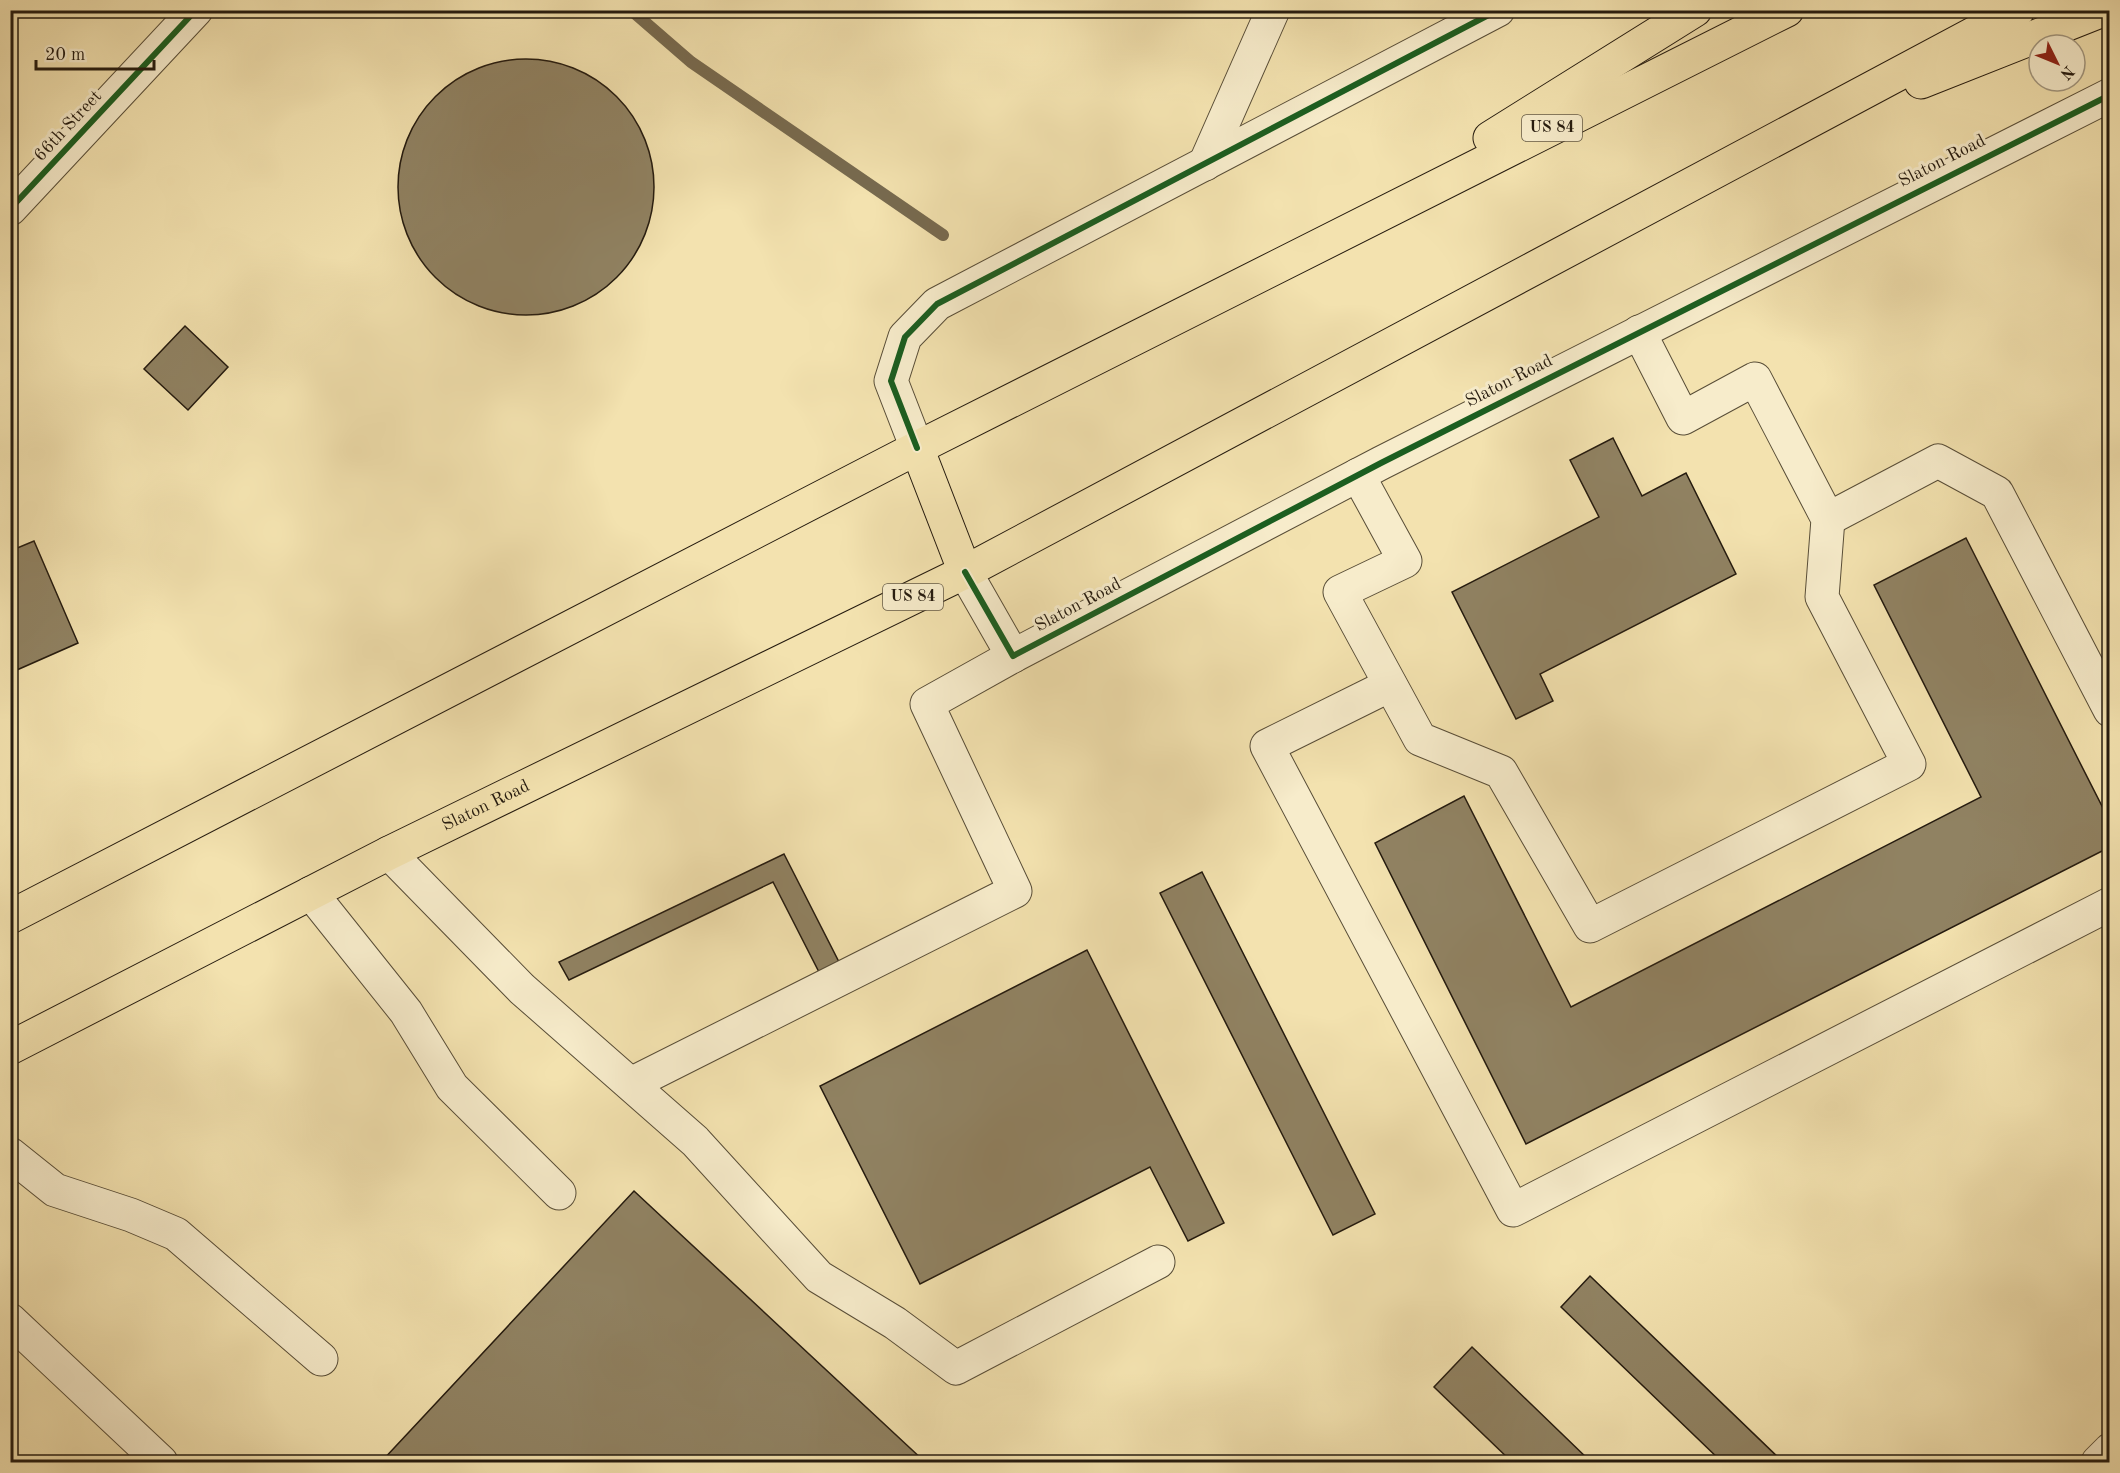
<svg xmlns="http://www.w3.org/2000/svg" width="2120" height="1473" viewBox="0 0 2120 1473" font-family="'Old Standard TT',serif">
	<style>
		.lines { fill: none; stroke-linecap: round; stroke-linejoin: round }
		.stream { stroke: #776a4f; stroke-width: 12 }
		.building { fill: #908262; stroke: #251b0f; stroke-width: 1.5 }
		.minor-casing { stroke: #584d37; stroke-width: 35 }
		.highway-casing { stroke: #251b0f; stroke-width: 35 }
		.minor { stroke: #f7eccb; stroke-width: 33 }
		.highway { stroke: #f3e2af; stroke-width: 33 }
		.cycleway-casing { stroke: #f7eccb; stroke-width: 10 }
		.cycleway { stroke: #1b5e20; stroke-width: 6 }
		.labels { text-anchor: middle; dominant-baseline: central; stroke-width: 6; stroke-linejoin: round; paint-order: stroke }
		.shield { fill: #f7eccb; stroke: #645a47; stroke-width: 1.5 }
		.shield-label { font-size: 16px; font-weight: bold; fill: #251b0f }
		.street-label { font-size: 18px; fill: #251b0f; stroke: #f7eccb }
	</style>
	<rect width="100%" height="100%" fill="#f3e2af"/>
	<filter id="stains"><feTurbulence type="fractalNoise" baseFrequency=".00333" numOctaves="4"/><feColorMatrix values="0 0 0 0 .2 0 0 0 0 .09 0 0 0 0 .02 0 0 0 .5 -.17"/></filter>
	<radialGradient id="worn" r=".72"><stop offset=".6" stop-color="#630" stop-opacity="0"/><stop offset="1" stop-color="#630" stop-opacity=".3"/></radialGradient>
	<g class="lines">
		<path class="stream" d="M631,10L691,62L943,235"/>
	</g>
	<g class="building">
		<circle cx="526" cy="187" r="128"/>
		<path d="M185,326L228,367L188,410L144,369Z"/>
		<path d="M1613,438L1642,496L1686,473L1736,574L1540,674L1553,701L1516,719L1452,592L1599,517L1570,460Z"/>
		<path d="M1966,538L2110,822V847L1526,1144L1375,843L1464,796L1571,1007L1981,797L1874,585Z"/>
		<path d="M34,541L78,643L10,673V551Z"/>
		<path d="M784,854L840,964L820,974L773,882L569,980L559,962Z"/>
		<path d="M1202,872L1375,1214L1333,1235L1160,893Z"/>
		<path d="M1087,950L1224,1223L1188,1241L1150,1167L920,1284L820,1086Z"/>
		<path d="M634,1191L925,1462H381Z"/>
		<path d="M1590,1276L1783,1462H1722L1561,1307Z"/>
		<path d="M1472,1347L1591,1462H1512L1434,1387Z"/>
	</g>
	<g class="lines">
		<g class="minor-casing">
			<g id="minor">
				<path d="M1205,164L1273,10"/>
				<path d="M10,209L196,10"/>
				<path d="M917,448L891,381L905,337L937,304L1498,10"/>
				<path d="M1358,475L1405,561L1340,592L1420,739L1501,772L1590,926L1909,764L1822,597L1828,519L1755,379L1683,418L1639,332"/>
				<path d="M1828,519L1938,461L1997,493L2110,710"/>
				<path d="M965,572L1013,656L1381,463L2110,95"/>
				<path d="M1390,685L1267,746L1513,1210L2110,904"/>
				<path d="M389,853L522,989L695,1141L819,1277L895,1323L956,1368L1158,1262"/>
				<path d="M311,893L406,1012L452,1087L559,1193"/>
				<path d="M631,1084L1015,891L927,704L1013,656"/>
				<path d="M10,1154L55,1190L131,1215L176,1234L321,1359"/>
				<path d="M10,1320L161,1462"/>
				<path d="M2098,1462L2110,1450"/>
			</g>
		</g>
		<g class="highway-casing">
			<g id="highway">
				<path d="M1921,82L2103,10"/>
				<path d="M1490,138L1695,10"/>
				<path d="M917,448L965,572"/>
				<path d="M10,917L917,448L1787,10"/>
				<path id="s1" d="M10,1048L389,853L965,572L2018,10"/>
			</g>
		</g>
		<use href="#minor" class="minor"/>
		<use href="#highway" class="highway"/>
		<g class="cycleway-casing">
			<g id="cycleway">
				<path d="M10,209L196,10"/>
				<path d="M917,448L891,381L905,337L937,304L1498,10"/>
				<path d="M965,572L1013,656L1381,463L2110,95"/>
			</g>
		</g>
		<use href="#cycleway" class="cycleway"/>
	</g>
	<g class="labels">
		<g class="shield">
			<rect x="1522" y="115" width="60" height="26" rx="4.5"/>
			<rect x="883" y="584" width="60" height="26" rx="4.5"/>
		</g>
		<g class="shield-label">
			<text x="1552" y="128">US 84</text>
			<text x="913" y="597">US 84</text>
		</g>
		<g class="street-label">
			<text transform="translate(68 126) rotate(-47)">66th Street</text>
			<text transform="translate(1942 161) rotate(-27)">Slaton Road</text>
			<text transform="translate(1509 381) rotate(-27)">Slaton Road</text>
			<text transform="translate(1078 605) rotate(-28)">Slaton Road</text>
			<text stroke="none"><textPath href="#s1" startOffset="534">Slaton Road</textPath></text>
		</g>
	</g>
	<rect width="2120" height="1473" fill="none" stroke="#f3e2af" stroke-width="36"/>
	<rect x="12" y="12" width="2096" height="1449" fill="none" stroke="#251b0f" stroke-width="3"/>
	<rect x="18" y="18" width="2084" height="1437" fill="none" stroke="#251b0f" stroke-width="1.5"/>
	<g transform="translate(2057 63) rotate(133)"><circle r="28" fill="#f7eccb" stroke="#a39880" stroke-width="1.5"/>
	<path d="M0-4.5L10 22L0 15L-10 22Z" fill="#8f2418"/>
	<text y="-9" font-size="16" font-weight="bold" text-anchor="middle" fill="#251b0f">N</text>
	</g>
	<path d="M36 60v9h118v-9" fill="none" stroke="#251b0f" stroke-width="3"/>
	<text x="45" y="60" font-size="18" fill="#251b0f" stroke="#f7eccb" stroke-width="4.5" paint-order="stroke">20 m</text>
	<rect width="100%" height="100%" filter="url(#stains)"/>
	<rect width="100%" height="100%" fill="url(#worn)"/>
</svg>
